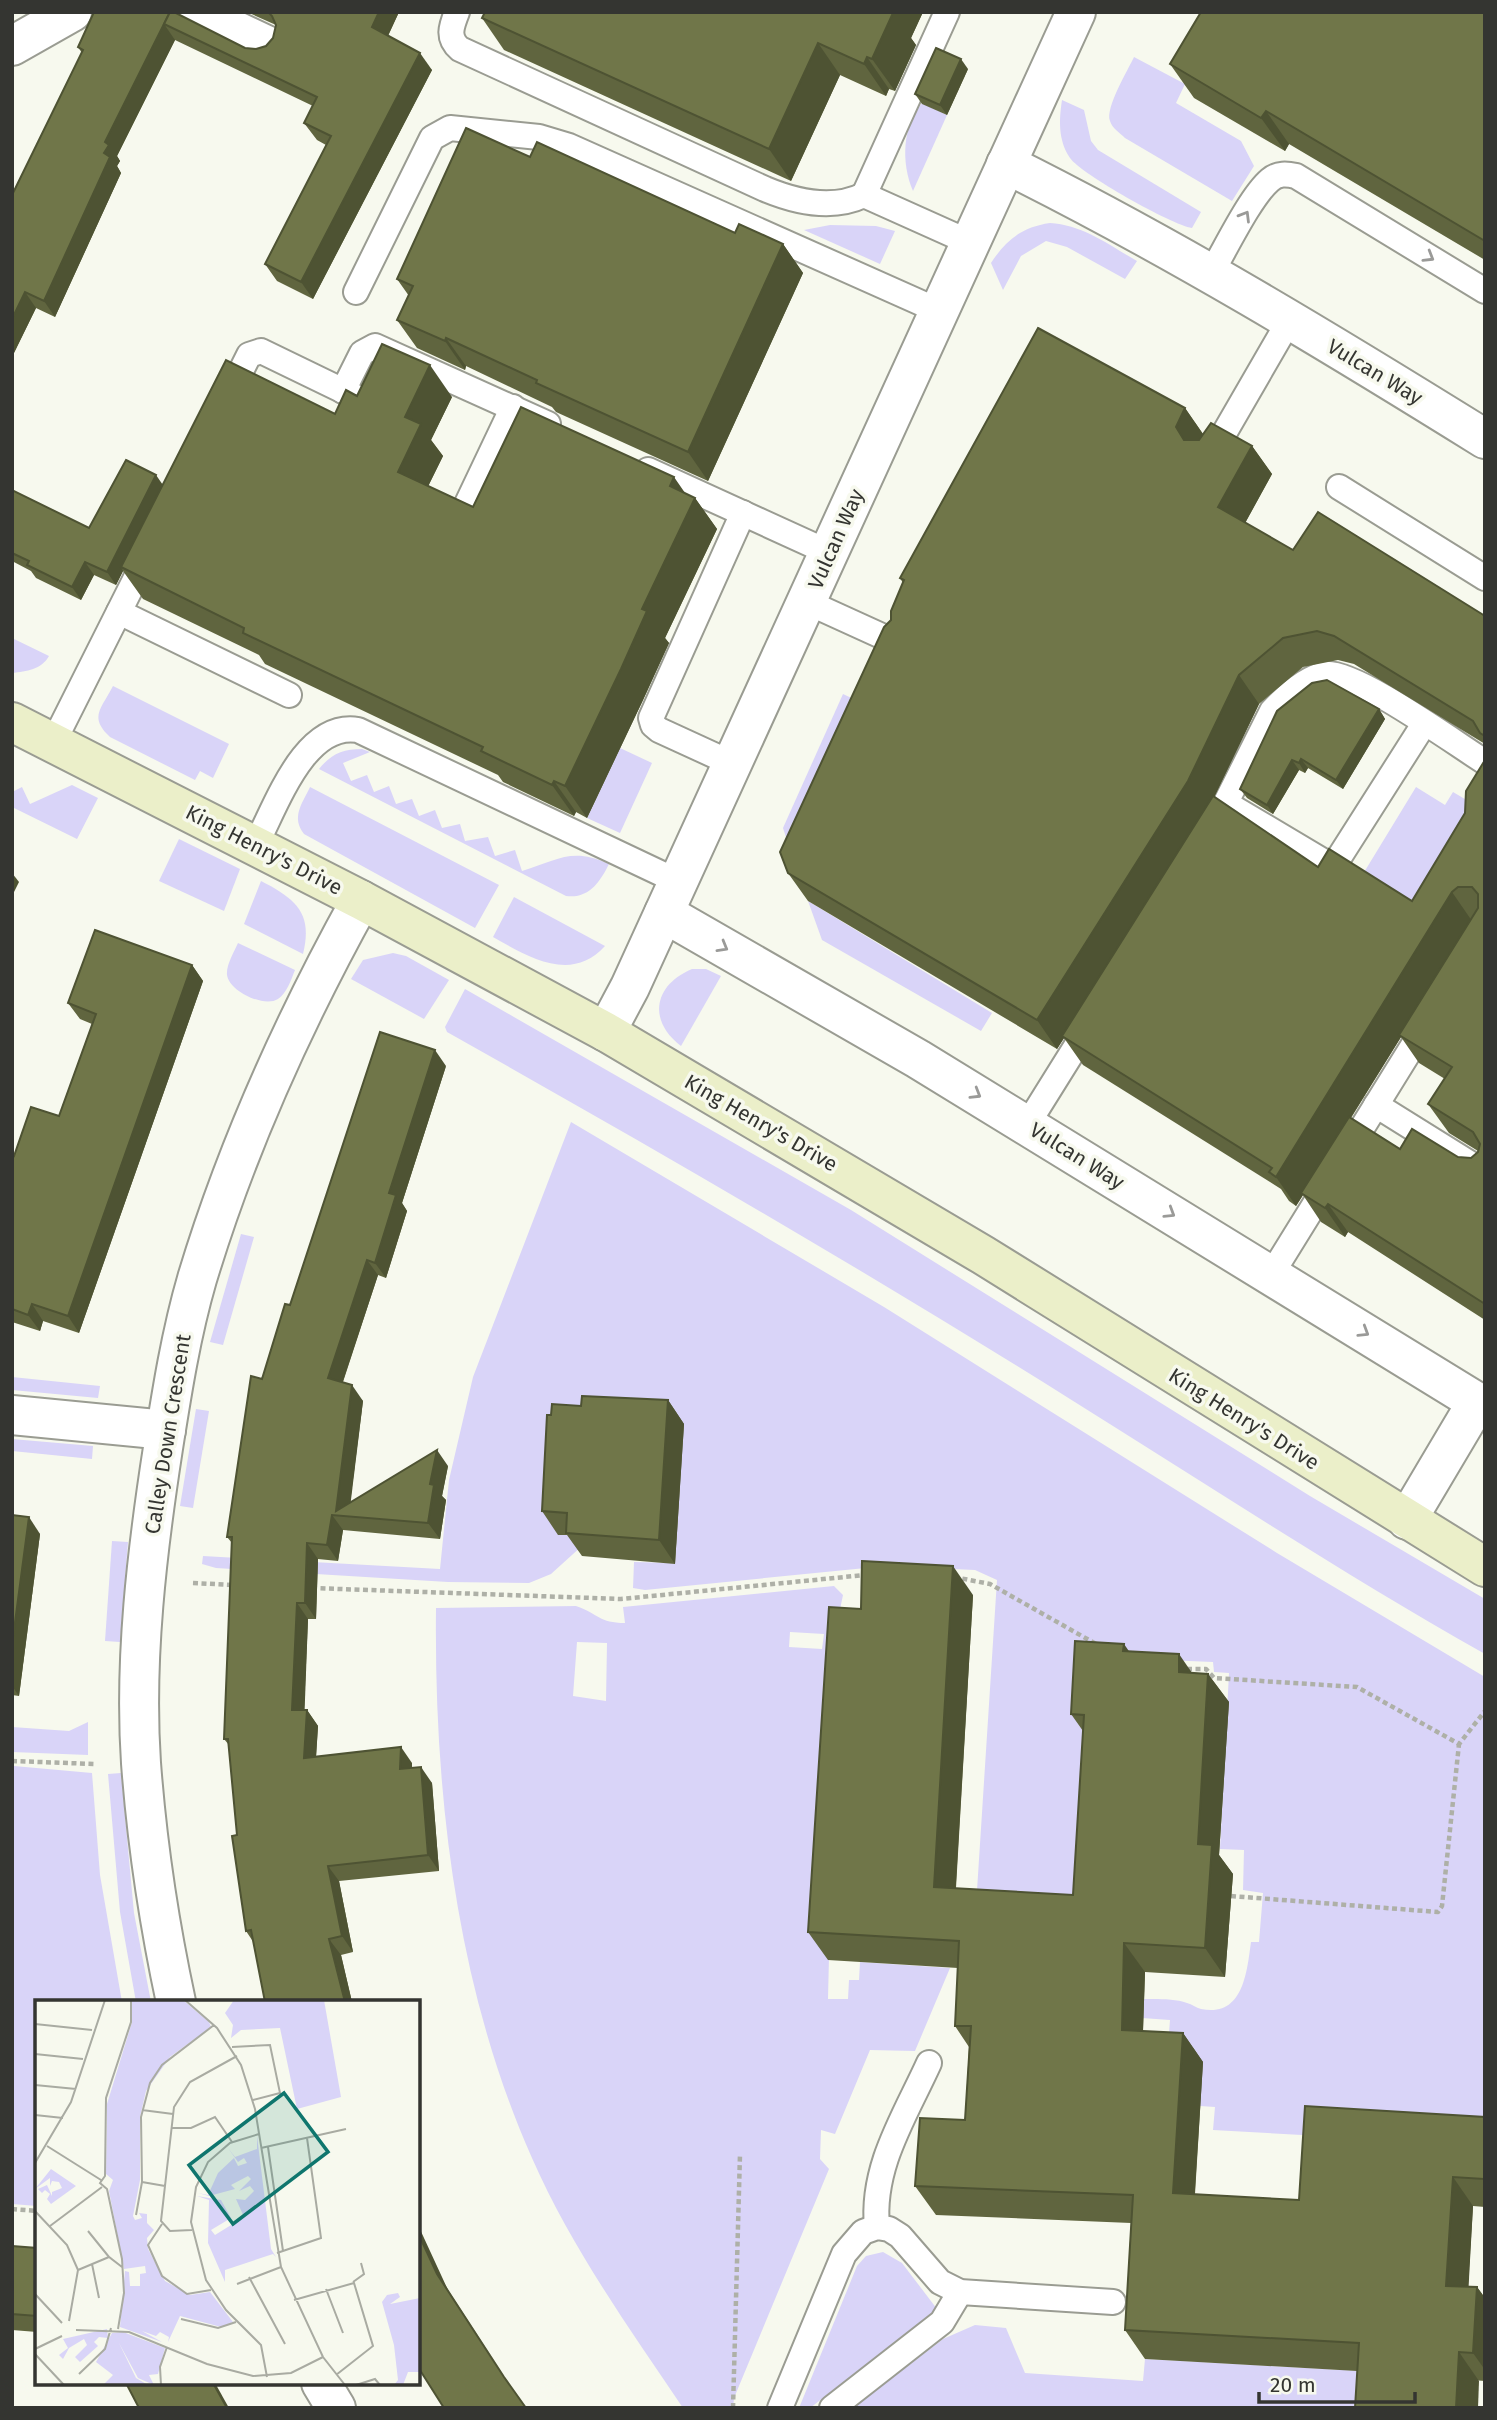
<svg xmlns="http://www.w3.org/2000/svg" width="1497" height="2420" viewBox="0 0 1497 2420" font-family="'Fira Sans',sans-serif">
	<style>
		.green { fill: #d9d4f8; fill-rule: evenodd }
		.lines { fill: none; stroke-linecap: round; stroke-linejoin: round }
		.lane-casing { stroke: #9a9c92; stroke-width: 28 }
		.street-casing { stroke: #9a9c92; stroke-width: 42 }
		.secondary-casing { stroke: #9a9c92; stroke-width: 42 }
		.path { stroke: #aeb0a7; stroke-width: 4.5; stroke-dasharray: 5 3.5; stroke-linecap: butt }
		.lane { stroke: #fff; stroke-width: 24 }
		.street { stroke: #fff; stroke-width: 38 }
		.secondary { stroke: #ebefc9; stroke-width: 38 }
		.wall { fill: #60653f; fill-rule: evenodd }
		.shaded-wall { fill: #4e5333 }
		.building { fill: #707649; stroke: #4e5333; stroke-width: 2 }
		.oneway { stroke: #9a9a98 }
		.labels { text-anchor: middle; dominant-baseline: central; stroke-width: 7; stroke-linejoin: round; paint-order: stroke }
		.street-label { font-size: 21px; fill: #343531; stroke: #f7f9ee }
		.inset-road { fill: none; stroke: #a9aba2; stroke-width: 2 }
		.view { fill: #0f766e; fill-opacity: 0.15; stroke: #0f766e; stroke-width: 3.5 }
		.inset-edge { fill: none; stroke: #343531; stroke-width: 3.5 }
	</style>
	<rect width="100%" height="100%" fill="#f7f9ee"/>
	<g class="green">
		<path d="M1134,57L1185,84L1176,103L1241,141L1254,166L1232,201L1125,138C1120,133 1112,128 1110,121C1105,108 1128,70 1134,57Z"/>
		<path d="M1062,100L1084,110L1091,141L1098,150L1201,212L1192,228C1172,225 1081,174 1070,158C1058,140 1059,120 1062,100Z"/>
		<path d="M922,103L947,115L913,191C901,164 902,126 922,103Z"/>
		<path d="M1050,223C1083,225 1109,245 1137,261L1125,279L1067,247L1046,241L1021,256L1003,290L991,263C1006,240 1022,227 1050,223Z"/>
		<path d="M830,225L876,226L895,231L880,264L804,230Z"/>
		<path d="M12,638L49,656C41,670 27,671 12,673Z"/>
		<path d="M113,686L229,744L213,778L200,771L195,780L110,737C88,717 102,708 113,686Z"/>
		<path d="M843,694L879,711L800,881L783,828Z"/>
		<path d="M620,748L652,763L620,833L587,818Z"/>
		<path d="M362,749L370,752L343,763L351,781L367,775L374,792L389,786L396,804L412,799L419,816L435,810L442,828L460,824L465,841L488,837L495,856L515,850L522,871C558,860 572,847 609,864C600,882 589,899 566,896L319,769C331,754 343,749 362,749Z"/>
		<path d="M72,785L98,798L77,839L12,807V792L22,787L30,804Z"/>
		<path d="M310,787L499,885L475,928L304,834C291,817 302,804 310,787Z"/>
		<path d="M1416,787L1445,805L1453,792L1485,811L1419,909L1363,874Z"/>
		<path d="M179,839L240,869L224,911L159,881Z"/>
		<path d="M261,881C296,899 313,913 303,954L244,924Z"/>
		<path d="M514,897L605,946C571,984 527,956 493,937Z"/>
		<path d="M808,901L992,1013L981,1031L822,940Z"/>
		<path d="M238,943L295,970C291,980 287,993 278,999C264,1008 229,991 227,975C226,965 234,952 238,943Z"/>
		<path d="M393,953L406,956L449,980L424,1019L351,979L363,960Z"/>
		<path d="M692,969H706L721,976L681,1046C647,1020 654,985 692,969Z"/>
		<path d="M465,989L851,1210L1310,1496L1485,1599V1654C1343,1574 1208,1485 1070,1399C866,1271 657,1150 447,1032L445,1027Z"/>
		<path d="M571,1122L884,1307L1277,1553L1485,1677V2145L1213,2130L1215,2107L1200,2106L1167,2060L1170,2020L1142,2018L1127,1999C1145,2000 1169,1997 1187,2003C1192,2004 1196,2008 1201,2009C1244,2018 1247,1970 1251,1942H1259L1263,1893L1243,1890L1244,1850L1220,1849L1229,1673L1214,1672L1213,1662L1140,1659L1093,1924L976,1906L997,1580L975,1570L886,1566L645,1590L633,1588L634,1562L675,1563L682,1446L558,1534L584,1536L583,1545L551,1574L529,1583L448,1582L216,1568L202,1564L203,1556L440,1569L449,1480L473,1377Z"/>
		<path d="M241,1234L254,1237L223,1345L210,1342Z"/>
		<path d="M12,1377L100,1386L98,1398L12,1390Z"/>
		<path d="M196,1409L209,1411L193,1508L180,1506Z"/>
		<path d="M12,1439L93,1446L92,1459L12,1451Z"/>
		<path d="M112,1541L128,1542L120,1642L105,1641Z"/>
		<path d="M834,1586L843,1595L837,1624L828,1999H848L849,1980H859L860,1962L950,1968L915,2051L870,2050L835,2134L821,2130L820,2159L829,2169L734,2398L733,2408H683C629,2328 571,2247 532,2158C456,1987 434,1794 436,1608L576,1606C599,1614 599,1623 625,1623L623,1607ZM790,1632L824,1634L822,1649L789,1647ZM577,1642L607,1643L606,1701L573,1696Z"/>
		<path d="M88,1722V1755L12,1752V1727L69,1731Z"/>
		<path d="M14,1766L92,1773L100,1875L122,2002H37V2206L12,2204Z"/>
		<path d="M121,1773L134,1913L151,2002H136L120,1912L108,1774Z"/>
		<path d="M883,2252L902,2263L937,2309L810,2408H799L857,2266L866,2256Z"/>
		<path d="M975,2325L1006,2328L1025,2373L1143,2381L1145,2359L1379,2372L1377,2408H853L943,2339Z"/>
	</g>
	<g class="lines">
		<g class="lane-casing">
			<g id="lane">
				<path d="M457,12C451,27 447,38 460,49L765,189C796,202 833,210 864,195L971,243"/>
				<path d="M864,195L947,12"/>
				<path d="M1210,275C1225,250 1250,197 1270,180C1278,173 1287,174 1296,176L1485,291"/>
				<path d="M356,292L432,138L450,128L539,137L569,146L939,311"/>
				<path d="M343,391L362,353L375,346L548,424"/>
				<path d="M227,399L249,355L261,351L360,399"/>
				<path d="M1211,456L1289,321"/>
				<path d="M648,470L830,553"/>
				<path d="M1339,487L1485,578"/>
				<path d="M464,510L513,407"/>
				<path d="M807,602L897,643"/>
				<path d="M119,612L289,695"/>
				<path d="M53,743L147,556"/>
				<path d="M733,764L659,730L653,725L651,718L743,513"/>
				<path d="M1227,804L1333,867L1424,724"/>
				<path d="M1210,834L1272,711C1285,697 1305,678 1325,674C1353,669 1456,744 1485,762"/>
				<path d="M255,846C276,807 304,721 358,730L679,882"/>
				<path d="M1376,1105L1485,1173"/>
				<path d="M1027,1125L1090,1024"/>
				<path d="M1271,1275L1427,1023"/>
				<path d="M877,2227C871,2167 905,2116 929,2063"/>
				<path d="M780,2408L844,2254L863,2232L877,2227L889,2229L900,2236L940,2282L960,2292L1113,2302"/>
				<path d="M832,2408L942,2322L960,2292"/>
			</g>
		</g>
		<g class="street-casing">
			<g id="street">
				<path d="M197,12L266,45"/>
				<path d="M12,46L72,12"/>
				<path d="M1006,164C1171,246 1329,342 1485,439"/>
				<path d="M664,913L918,1059L1485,1407"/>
				<path d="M606,1032L630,987L1076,12"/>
				<path d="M12,1415L166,1430"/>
				<path d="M1407,1520L1477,1402"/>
				<path d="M176,2002C159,1923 147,1843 141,1763C134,1659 147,1551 163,1448C172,1391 181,1334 197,1279C237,1146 294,1021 361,900"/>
				<path d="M321,2383L336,2408"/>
			</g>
		</g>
		<g class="secondary-casing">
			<path id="secondary" d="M12,722L361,900L606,1032L983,1255L1485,1567"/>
		</g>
		<g class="path">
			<path d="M954,1577L990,1584L1096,1644"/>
			<path d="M193,1583L233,1585"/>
			<path d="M312,1588L621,1599L865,1575"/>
			<path d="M1187,1669H1206L1214,1678L1357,1687L1459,1744L1485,1711"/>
			<path d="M12,1761L95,1764"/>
			<path d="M1231,1896L1438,1912L1442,1906L1459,1744"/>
			<path d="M12,2209L37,2211"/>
			<path d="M733,2408L740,2154"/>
		</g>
		<use href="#lane" class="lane"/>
		<use href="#street" class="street"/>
		<use href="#secondary" class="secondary"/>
	</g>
	<g class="wall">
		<path d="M174,12L245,48L256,49L266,46L273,38L276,25L247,12H399L388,36L432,70L313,299L277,281L265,264L326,145L317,140L304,123L313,106L175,40L117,156L120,161L117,166L121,173L55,317L36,308L12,357V195L82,53L78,47Z"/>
		<path d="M485,12H923L911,38L916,45L895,91L889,89L886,96L840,75L791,181L504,50L482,18Z"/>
		<path d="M1485,12V260L1289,144L1285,151L1194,98L1170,64Z"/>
		<path d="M968,69L947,115L922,104L915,94Z"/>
		<path d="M530,157L735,233L783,244L803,273L708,481L556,412L552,407L466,366L465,370L417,348L397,320L409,296L397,279Z"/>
		<path d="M357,396L452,397L431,440L443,456L428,486L473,507L685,493L695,498L717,529L665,638L669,643L643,700L587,818L576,812L574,816L503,782L498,775L265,664L259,655L143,599L123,571L116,585L94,575L81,600L36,578L31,571L12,561V490L89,528L163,485L335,414Z"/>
		<path d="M1185,408L1203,434L1252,446L1272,474L1245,523L1293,550L1485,616V744L1354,664L1338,660L1303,667L1259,704L1214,797L1318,867L1412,901L1465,813L1485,760V1320L1348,1232L1345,1237L1321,1222L1303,1195L1296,1206L1289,1201L1281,1189L1083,1065L1064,1038L1057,1049L808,901L788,873L891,620L903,583L900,578ZM1401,1037L1419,1063L1445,1079L1428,1104L1449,1133L1478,1151L1471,1158L1458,1157L1400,1149L1351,1118Z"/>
		<path d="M1379,709L1385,719L1343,789L1308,768L1305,773L1299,770L1273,814L1247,798L1240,789Z"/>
		<path d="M192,965L203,981L79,1333L43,1321L40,1331L12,1322V1155L14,1156L59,1116L92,1024L80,1019L68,1003Z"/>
		<path d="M446,1066L402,1203L407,1211L386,1278L378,1275L343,1382L363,1401L350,1503L448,1466L442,1496L446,1500L440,1539L343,1530L338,1561L318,1559L316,1619H308L304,1710H307L318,1726L316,1756L412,1763V1768L432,1783L439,1871L339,1881L353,1952L341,1955L352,2002H265L254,1943L246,1931L229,1745L224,1739L232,1543L227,1537L262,1379L290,1305Z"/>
		<path d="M668,1400L684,1424L675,1564L582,1556L567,1535H558L542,1511L551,1415L581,1406Z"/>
		<path d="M12,1515L40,1534L19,1696L12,1695Z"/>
		<path d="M973,1595L956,1888L1073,1895L1083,1731L1071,1714L1129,1652L1192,1673L1208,1674L1229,1702L1219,1855L1233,1874L1225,1977L1145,1972L1143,2031L1183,2033L1203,2062L1195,2194L1299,2200L1485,2117V2207L1473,2206L1468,2287H1477L1485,2298V2381L1357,2371L1145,2359L1125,2330L1131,2223L936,2215L915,2186L965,2120L969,2047L955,2026L958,1968L828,1960L808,1932L861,1609Z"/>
		<path d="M12,2246L37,2248V2332L12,2330Z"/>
	</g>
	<g class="shaded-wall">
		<path d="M379,12H399L384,44L372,27Z"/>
		<path d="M889,12H923L911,38L916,45L895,91L872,59Z"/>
		<path d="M164,24L175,40L117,156L120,161L117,166L121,173L55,317L44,301L104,153L105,142Z"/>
		<path d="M818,43L840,75L791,181L769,149Z"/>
		<path d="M420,53L432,70L313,299L301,282Z"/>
		<path d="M867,57L889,89L886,96L864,64Z"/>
		<path d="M961,59L968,69L947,115L940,105Z"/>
		<path d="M1266,111L1289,144L1285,151L1261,118Z"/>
		<path d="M783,244L803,273L708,481L688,452Z"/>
		<path d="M25,292L36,308L12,357V319Z"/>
		<path d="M446,338L466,366L465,370L445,341Z"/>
		<path d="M430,365L452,397L431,440L443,456L420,503L398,472L405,417Z"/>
		<path d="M1185,408L1205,437L1204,469L1184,440L1176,427Z"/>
		<path d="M1252,446L1272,474L1238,536L1218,507Z"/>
		<path d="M156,475L165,488L121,567L123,571L116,585L107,572Z"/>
		<path d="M674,477L692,503L695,498L717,529L665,638L669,643L643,700L587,818L565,786L642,609L670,486Z"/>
		<path d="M85,562L94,575L81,600L72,587Z"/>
		<path d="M1239,675L1259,704L1208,810L1062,1036L1064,1038L1057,1049L1037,1020Z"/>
		<path d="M1379,709L1385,719L1343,789L1336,780Z"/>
		<path d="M1301,759L1308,768L1305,773L1299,763Z"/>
		<path d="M1292,760L1299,770L1273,814L1267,805Z"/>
		<path d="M554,781L576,812L574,816L552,785Z"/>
		<path d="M12,873L19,882L12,896Z"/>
		<path d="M1452,892L1472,921L1399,1035L1401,1037L1303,1194L1301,1193L1303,1195L1296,1206L1276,1177Z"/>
		<path d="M192,965L203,981L79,1333L68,1316Z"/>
		<path d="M435,1050L446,1066L402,1203L407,1211L386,1278L375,1263L389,1193Z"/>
		<path d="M1328,1204L1348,1232L1345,1237L1325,1208Z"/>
		<path d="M367,1260L378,1275L339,1393L328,1378Z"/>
		<path d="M32,1304L43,1321L40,1331L28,1315Z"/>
		<path d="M352,1385L363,1401L349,1516L336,1511Z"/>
		<path d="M668,1400L684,1424L675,1564L659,1540Z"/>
		<path d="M437,1450L448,1466L442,1496L446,1500L440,1539L428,1523L430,1484Z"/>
		<path d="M332,1515L343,1530L338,1561L327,1545Z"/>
		<path d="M29,1517L40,1534L19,1696L12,1686V1645Z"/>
		<path d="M307,1543L318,1559L316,1619L305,1603Z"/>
		<path d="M953,1566L973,1595L954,1916L934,1887Z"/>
		<path d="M297,1603L308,1619L304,1726L292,1710Z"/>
		<path d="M1124,1644L1144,1673L1123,1651Z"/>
		<path d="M1179,1654L1199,1683L1179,1672Z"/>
		<path d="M1208,1674L1229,1702L1219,1855L1233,1874L1225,1977L1205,1948L1198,1844Z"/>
		<path d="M307,1710L318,1726L315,1774L304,1758Z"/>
		<path d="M401,1747L412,1763L411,1785L400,1769Z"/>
		<path d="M421,1767L432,1783L439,1871L428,1855Z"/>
		<path d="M328,1866L339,1881L353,1952L342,1936Z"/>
		<path d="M329,1939L341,1955L352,2002H345Z"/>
		<path d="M1124,1943L1145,1972L1142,2059L1122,2030Z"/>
		<path d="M1183,2033L1203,2062L1193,2221L1173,2193Z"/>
		<path d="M1453,2177L1473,2206L1467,2315L1446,2286Z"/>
		<path d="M418,2225L448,2290L515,2393L437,2274L418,2233Z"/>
		<path d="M1477,2287L1485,2298V2370L1473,2353Z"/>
		<path d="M1459,2352L1479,2381L1478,2408H1456Z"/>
		<path d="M213,2383H215L229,2408H227Z"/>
	</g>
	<g class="building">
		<path d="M94,12H170L105,142L109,145L104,153L110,157L44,301L25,292L12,319V195L83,50L78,47Z"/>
		<path d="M170,12H174L245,48L256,49L266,46L273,38L276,25L272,16L268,12H379L372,27L420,53L301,282L265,264L331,136L304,123L317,97L164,24Z"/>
		<path d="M485,12H892L893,13L872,59L867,57L864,64L818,43L769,149L482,18Z"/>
		<path d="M1201,12H1485V241L1266,111L1261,118L1170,64Z"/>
		<path d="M936,48L961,59L940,105L915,94Z"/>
		<path d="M466,128L530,157L537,142L735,233L739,224L783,244L688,452L536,383L537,380L446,338L445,341L397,320L413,286L397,279Z"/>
		<path d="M1038,328L1185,408L1176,427L1184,440H1199L1211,423L1252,446L1218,507L1293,550L1318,512L1485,616V736L1480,733L1473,721L1334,636L1317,631L1283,638L1239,675L1188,781L1037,1020L788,873L780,852L884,627L891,620V611L904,580L900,578Z"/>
		<path d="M382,344L430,365L405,417L421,424L398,472L473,507L521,407L674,477L670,486L695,498L642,609L647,611L621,669L565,786L554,781L552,785L481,751L483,747L243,633L244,628L121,567L226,360L335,414L346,390L357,396Z"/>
		<path d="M126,460L156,475L107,572L85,562L72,587L27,565L29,561L12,553V490L89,528Z"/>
		<path d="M1327,680L1379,709L1336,780L1301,759L1299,763L1292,760L1267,805L1240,789L1277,711L1312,683Z"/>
		<path d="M1485,760V1304L1328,1204L1325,1208L1301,1193L1349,1117L1400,1149L1412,1129L1458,1157L1471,1158L1478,1152L1480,1144L1473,1132L1428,1104L1452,1067L1399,1035L1478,908V894L1472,887H1458L1452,892L1276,1177L1269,1172L1272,1168L1062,1036L1213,796L1318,867L1329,849L1412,901L1465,813L1466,791Z"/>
		<path d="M95,930L192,965L68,1316L32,1304L28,1315L12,1309V1155L14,1156L31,1107L59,1116L96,1014L68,1003Z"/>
		<path d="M380,1032L435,1050L389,1193L396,1195L375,1263L367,1260L328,1378L352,1385L336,1511L437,1450L430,1484L434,1485L428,1523L332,1515L327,1545L307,1543L305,1603H297L292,1710H307L304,1758L401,1747L400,1769L421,1767L428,1855L328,1866L342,1936L329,1939L345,2002H265L251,1930L246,1931L232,1836L237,1835L228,1739H224L232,1537H227L251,1376L262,1379L285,1304L290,1305Z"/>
		<path d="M582,1396L668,1400L659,1540L566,1533L567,1513L542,1511L547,1415H551L552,1404L581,1406Z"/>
		<path d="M12,1515L29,1517L12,1645Z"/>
		<path d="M862,1561L953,1566L934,1887L1073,1895L1084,1715L1071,1714L1075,1641L1124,1644L1123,1651L1179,1654V1672L1208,1674L1198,1844L1212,1845L1205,1948L1124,1943L1122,2030L1183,2033L1173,2193L1299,2200L1305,2106L1485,2117L1484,2179L1453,2177L1446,2286L1477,2287L1473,2353L1459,2352L1456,2408H1355L1359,2343L1125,2330L1133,2195L915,2186L920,2118L965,2120L971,2026H955L959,1941L808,1932L829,1607L861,1609Z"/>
		<path d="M418,2233L437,2274L504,2377L526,2408H444L418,2367Z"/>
		<path d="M12,2246L37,2248V2316L12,2314Z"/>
		<path d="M126,2383H213L227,2408H139Z"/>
	</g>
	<defs><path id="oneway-chevron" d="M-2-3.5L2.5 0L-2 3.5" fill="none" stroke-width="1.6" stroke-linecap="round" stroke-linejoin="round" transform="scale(1.75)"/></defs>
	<g class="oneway">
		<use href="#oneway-chevron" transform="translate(1245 216) rotate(-59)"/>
		<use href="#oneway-chevron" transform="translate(1429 257) rotate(31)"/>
		<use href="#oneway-chevron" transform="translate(723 947) rotate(30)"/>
		<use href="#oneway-chevron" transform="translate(976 1094) rotate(31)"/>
		<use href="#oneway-chevron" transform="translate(1170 1213) rotate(32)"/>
		<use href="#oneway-chevron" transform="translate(1364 1332) rotate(32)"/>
	</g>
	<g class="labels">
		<g class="street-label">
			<text transform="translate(1375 372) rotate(31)">Vulcan Way</text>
			<text transform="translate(836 539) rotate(-66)">Vulcan Way</text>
			<text transform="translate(264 850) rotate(27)">King Henry's Drive</text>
			<text transform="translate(761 1123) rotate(30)">King Henry's Drive</text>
			<text transform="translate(1077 1156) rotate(32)">Vulcan Way</text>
			<text transform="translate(1244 1419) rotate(32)">King Henry's Drive</text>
			<text transform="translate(168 1434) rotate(-81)">Calley Down Crescent</text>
		</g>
	</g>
	<g transform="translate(35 2000)">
		<rect width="385" height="385" fill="#f7f9ee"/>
		<path d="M97,0H148L174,22L176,27L135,57L111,91L105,117V180L98,216L100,220L107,218L104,213L112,214V223L119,230L112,238L113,249L130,281L155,295L175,292L198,322L186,327L145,316L133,342L134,337L125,332L121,336L107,331L127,342L85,327L90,271L94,272L95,286H105V274L111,273L110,266L89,269L74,191L78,180L71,174L72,104L97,22ZM199,0H289L306,97L262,109L245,28L206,30L196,38L198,25L190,13ZM222,136L236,249L241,257L238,254L190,270V282L173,243L174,200L162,196L186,200L196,218L176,230L180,235L209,217L201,199L210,200L219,191L215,186L204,191L216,179L213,176L196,185L200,189L174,196L163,193L173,195L183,173L199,158L203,166L212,163L209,158L203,162L193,148L200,157L222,149ZM16,169L41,186L16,204L12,199L15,194L10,190L7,193L3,189L12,185L17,196V192L27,188L24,182L17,181L15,186V178L0,189ZM363,293L365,297L355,304L385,298V372H373L368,385H359L363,380L359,345L347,302L352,295ZM72,329L73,338L64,337L59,342L63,346L45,362L40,357L52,345L49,339L34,348L28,359L24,355L33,348L28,339ZM88,332L130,348L123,374L114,375L119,385L103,378L84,343L101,378L113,385H68L78,375L61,362L77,333Z" fill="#d9d4f8"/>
		<path class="inset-road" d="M150,0L182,28L206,65L220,109L246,267L288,357L310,385M0,24L57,30M197,47L235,45L245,93L218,100M0,54L48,59M0,85L41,89M107,110L138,114M0,115L28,118M137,128H156L180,117L197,142M224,134L195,143L173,162L161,187L156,222L171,280L191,310L226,345L232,377M12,146L66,180M233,147L248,251M226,148L311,129M0,163L36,102L70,0M107,182L106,117L115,83L127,65L179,25M107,182L130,186M0,211L32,245L43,270L34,321M101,215L107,182M127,224L113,245L127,276L152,294L176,290M15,226L67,187M157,230L135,231L126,221L139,107L155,82L202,56M53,231L74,257M242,253L286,238L272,138M57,264L64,298M43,270L74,257L87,267M214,277L250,344M318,282L329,274L326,263M202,284L246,267M291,289L308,333M0,294L27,323M259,300L319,283L338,346L301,375M146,319L183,328L201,322M83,329L89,293L87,259L72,189L65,183L70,176L71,98L96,22V0M41,330L94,332L172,364L218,376L256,373L288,357M0,349L27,336M0,354L29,385M44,374L70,349L76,328M126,385L125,367L132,347M321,385L340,379L345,385"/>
		<path class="view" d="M249,93L293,152L198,224L154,165Z"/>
		<rect width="385" height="385" class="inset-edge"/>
	</g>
	<rect width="1497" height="2420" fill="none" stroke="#343531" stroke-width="28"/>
	<path d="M1259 2392v10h156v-10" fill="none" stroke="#343531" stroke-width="3.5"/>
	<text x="1270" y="2392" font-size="21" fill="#343531" stroke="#f7f9ee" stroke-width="5" paint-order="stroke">20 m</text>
</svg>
